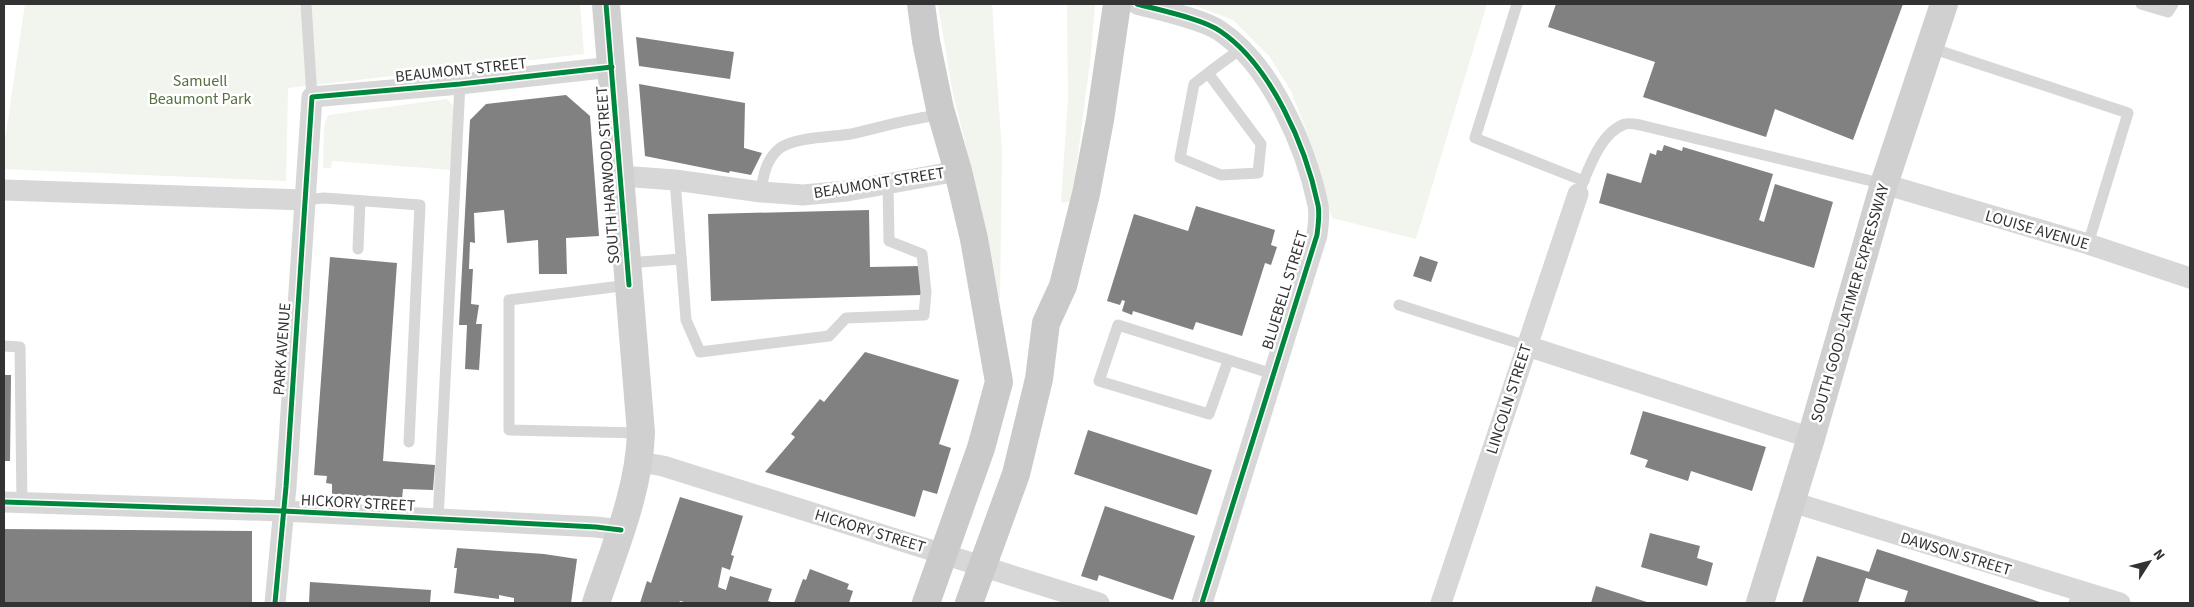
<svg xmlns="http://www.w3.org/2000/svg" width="2194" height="607" viewBox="0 0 2194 607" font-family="'Source Sans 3',sans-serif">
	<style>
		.green { fill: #f1f5ed }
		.building { fill: #818181 }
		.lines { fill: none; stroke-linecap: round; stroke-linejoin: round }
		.service { stroke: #d7d7d7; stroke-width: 11 }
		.minor { stroke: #d7d7d7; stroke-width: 21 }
		.secondary { stroke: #d0d0d0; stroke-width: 28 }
		.primary { stroke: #cacaca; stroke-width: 28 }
		.cycleway-casing { stroke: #fff; stroke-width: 8 }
		.cycleway { stroke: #00873e; stroke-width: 5 }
		.labels { text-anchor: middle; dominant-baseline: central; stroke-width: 5; stroke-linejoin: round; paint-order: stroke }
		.street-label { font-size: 16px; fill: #333; stroke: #fff }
		.park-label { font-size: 16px; fill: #56703f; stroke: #fff }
	</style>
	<rect width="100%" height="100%" fill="#fff"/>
	<g class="green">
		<path d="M25,4H580L584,54L288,88L286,181L4,169V147Z"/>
		<path d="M938,4H992L1002,153L1000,298L995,300L985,225L952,89Z"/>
		<path d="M1067,4H1095L1091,54L1072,201L1061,203L1068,99Z"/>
		<path d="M1191,4H1487L1416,239L1332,218L1317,159L1291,91L1269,56L1233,20Z"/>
		<path d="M447,99L456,109L452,170L332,161L331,168H323L324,127L328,115Z"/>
	</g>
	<g class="building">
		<path d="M1556,4H1903L1853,140L1775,109L1766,137L1643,97L1655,62L1548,27Z"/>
		<path d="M636,37L734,52L730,79L639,66Z"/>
		<path d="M639,84L745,103L744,148L762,153L751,175L730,171L729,173L645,156Z"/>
		<path d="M566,95L590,116L599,236L566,238L567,274H539L538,240L507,243L504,210L474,213L475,243L470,242L469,269H473L471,304L479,305L476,324H482L479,370L465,369L467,325H459L470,120L486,104Z"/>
		<path d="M1664,145L1682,151L1683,147L1773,174L1759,220L1764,222L1775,184L1833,202L1814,268L1599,203L1607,173L1641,183L1650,153L1656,155L1657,150L1662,151Z"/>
		<path d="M1196,206L1275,230L1271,245L1277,247L1271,265L1265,263L1242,336L1196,322L1193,330L1133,311L1132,315L1122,311L1125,301L1122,300L1120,305L1107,301L1134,214L1188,231Z"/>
		<path d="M869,210L870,267L920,266L921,295L711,301L708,214Z"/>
		<path d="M1420,256L1438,262L1431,282L1413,276Z"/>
		<path d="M330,257L397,263L383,461L435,465L433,490L403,489L402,499L332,494V484L326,483L327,476L314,475Z"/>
		<path d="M865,352L959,380L939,444L951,448L937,494L923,490L915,517L765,472L795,437L791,434L820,399L824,402Z"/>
		<path d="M4,375H11L10,461H4Z"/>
		<path d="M1643,411L1766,447L1752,491L1691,471L1688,481L1645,467L1648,460L1630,454Z"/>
		<path d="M1088,430L1212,470L1197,515L1074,474Z"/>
		<path d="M680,497L743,516L731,555L734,556L730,570L722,567L718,587L726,590L730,576L772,589L768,601L775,603H688L680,601L679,603H640L647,581L651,583Z"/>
		<path d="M1105,506L1195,536L1173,600L1099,575L1097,581L1081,576Z"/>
		<path d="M4,529L252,531V603H4Z"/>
		<path d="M1650,533L1700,546L1697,558L1713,563L1707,586L1641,567Z"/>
		<path d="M457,548L544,554L577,559L571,603H514V598L499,595V599L454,593L457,568H454Z"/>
		<path d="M1877,549L2043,603H1904L1908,591L1866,578L1858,603H1802L1817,556L1869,572Z"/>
		<path d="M810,569L849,584L847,589L853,591L849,603H794L803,579L806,580Z"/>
		<path d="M310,582L431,590L430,603H309Z"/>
		<path d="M1596,586L1650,603H1591Z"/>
	</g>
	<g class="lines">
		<g class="service">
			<path d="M306,4L312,97"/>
			<path d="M1517,4L1475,138L1584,181"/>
			<path d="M2141,4L2168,12L2173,4"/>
			<path d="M1928,47L2128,113L2088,244"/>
			<path d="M1208,73L1261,144L1258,173L1221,175L1180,158L1194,84C1209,72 1225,60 1242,48"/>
			<path d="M675,180L686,320L700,352L829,336L846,318L924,315L926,292L922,254L889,241L888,184"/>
			<path d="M761,192C763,176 766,159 780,148C796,137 832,137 851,134C882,127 910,118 941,115"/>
			<path d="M1578,194C1588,172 1599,133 1625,124C1629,123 1635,124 1640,125L1884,184"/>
			<path d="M304,200L324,198L420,205L409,442"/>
			<path d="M358,249L360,201"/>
			<path d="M627,263L681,259"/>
			<path d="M629,285L509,300V430L641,433"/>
			<path d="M1399,305L1527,346"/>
			<path d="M4,346L20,347L22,503"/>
			<path d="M1228,361L1209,414L1099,381L1118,325L1273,374"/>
			<path d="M438,520L460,84"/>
			<path d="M2074,603L2078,591"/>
		</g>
		<g class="minor">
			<path d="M1137,4C1159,10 1203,19 1220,31C1271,65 1306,147 1318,205C1320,214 1318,226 1317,235L1202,603"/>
			<path d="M621,176L675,180L761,192L803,195L847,191L958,171"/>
			<path d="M1884,184L2088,244L2190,278"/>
			<path d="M4,190L304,200"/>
			<path d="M1527,346L1811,438"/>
			<path d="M640,462L663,466L1099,603"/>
			<path d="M4,502L283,511L596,527L621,530"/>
			<path d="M1792,502L2120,603"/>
			<path d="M275,603L286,487L312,97L460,84L612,67"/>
			<path d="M1441,603L1578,194"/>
		</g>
		<g class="secondary">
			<path d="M596,603C614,549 639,492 641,433L606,4"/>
			<path d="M1760,603L1811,438L1884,184L1944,4"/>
		</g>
		<g class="primary">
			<path d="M921,4L926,41L940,109L958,171L974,239L999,382L981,448L926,603"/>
			<path d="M969,603L1016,474L1039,379L1046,323L1063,286L1086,194L1100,120L1117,4"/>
		</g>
		<g class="cycleway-casing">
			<g id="cycleway">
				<path d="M606,4L629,285"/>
				<path d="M1137,4C1159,10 1203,19 1220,31C1271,65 1306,147 1318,205C1320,214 1318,226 1317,235L1202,603"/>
				<path d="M4,502L283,511L596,527L621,530"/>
				<path d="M275,603L286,487L312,97L460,84L612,67"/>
			</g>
		</g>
		<use href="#cycleway" class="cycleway"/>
	</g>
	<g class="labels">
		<g class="street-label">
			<text transform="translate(461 70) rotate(-6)">BEAUMONT STREET</text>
			<text transform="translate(608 175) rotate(-94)">SOUTH HARWOOD STREET</text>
			<text transform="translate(879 183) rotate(-9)">BEAUMONT STREET</text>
			<text transform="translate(2037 230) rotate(16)">LOUISE AVENUE</text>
			<text transform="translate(1285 290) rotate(-73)">BLUEBELL STREET</text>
			<text transform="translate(1850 303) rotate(-74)">SOUTH GOOD-LATIMER EXPRESSWAY</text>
			<text transform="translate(282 349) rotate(-86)">PARK AVENUE</text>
			<text transform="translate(1509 399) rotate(-72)">LINCOLN STREET</text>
			<text transform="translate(358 503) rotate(3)">HICKORY STREET</text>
			<text transform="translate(870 531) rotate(17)">HICKORY STREET</text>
			<text transform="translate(1956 554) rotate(17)">DAWSON STREET</text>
		</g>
		<g class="park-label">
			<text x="200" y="81">Samuell<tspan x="200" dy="18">Beaumont Park</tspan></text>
		</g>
	</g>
	<rect width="2194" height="607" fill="none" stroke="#333333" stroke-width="10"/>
	<g transform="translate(2149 562) rotate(54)" stroke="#ffffff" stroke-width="4" paint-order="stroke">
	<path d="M0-4L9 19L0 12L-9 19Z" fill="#333333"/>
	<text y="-8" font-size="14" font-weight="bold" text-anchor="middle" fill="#333333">N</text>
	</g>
</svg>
